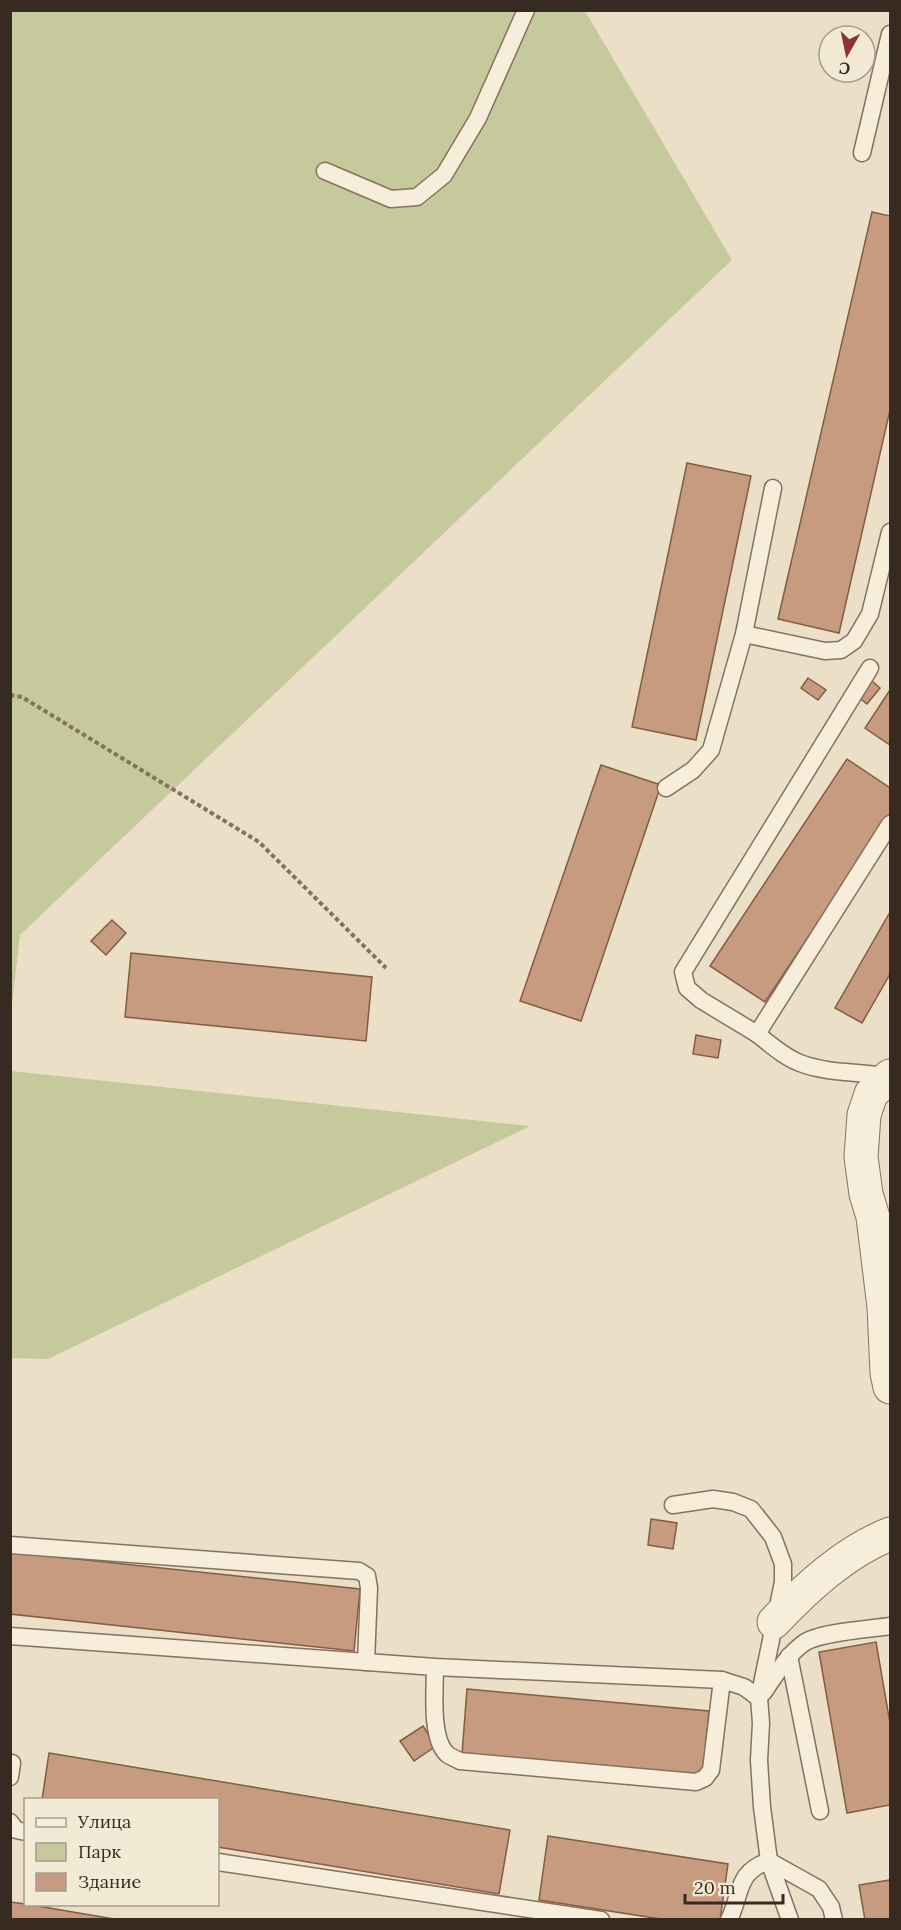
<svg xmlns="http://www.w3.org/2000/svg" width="901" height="1930" viewBox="0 0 901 1930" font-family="Lora,serif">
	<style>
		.green { fill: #c5c99b }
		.building { fill: #c79b7f; stroke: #835c45; stroke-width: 1.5 }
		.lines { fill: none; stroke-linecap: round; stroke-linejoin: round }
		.service-casing { stroke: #86715d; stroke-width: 19 }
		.minor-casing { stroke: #86715d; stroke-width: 35 }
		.path { stroke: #86715d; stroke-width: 4; stroke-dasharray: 4.5 3; stroke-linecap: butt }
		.service { stroke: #f6edda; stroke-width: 16 }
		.minor { stroke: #f6edda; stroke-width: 33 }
	</style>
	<rect width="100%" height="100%" fill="#ebdfc7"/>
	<g class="green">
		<path d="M11,11H585L732,260L20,935L11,1012Z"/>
		<path d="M11,1071L530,1126L48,1359L11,1358Z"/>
	</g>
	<g class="building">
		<path d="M872,212L890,216V410L839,633L778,619Z"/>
		<path d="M687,463L751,476L696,740L632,727Z"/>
		<path d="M808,678L826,690L818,700L801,688Z"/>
		<path d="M872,681L880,688L867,704L858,697Z"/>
		<path d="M890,690V745L865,728Z"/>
		<path d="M847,759L890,788V814L765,1002L710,966Z"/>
		<path d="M601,765L661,785L581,1021L520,1001Z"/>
		<path d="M890,912V974L862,1023L835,1008Z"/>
		<path d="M112,920L126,933L106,955L91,941Z"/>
		<path d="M131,953L372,977L366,1041L125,1017Z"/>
		<path d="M696,1035L721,1040L718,1058L693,1054Z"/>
		<path d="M651,1519L677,1523L673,1549L648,1545Z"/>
		<path d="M10,1552L360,1589L354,1651L10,1614Z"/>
		<path d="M876,1642L890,1723V1805L847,1813L819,1652Z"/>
		<path d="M467,1689L709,1711L703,1775L462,1754Z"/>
		<path d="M423,1726L436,1746L414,1761L400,1741Z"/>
		<path d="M49,1753L510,1830L499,1894L218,1847V1800H42Z"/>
		<path d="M548,1836L728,1864L720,1920H667L539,1900Z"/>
		<path d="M890,1880V1920H865L859,1885Z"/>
		<path d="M10,1902L26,1904L120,1920H10Z"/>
	</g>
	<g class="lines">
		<g class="service-casing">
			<g id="service">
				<path d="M862,153L890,34"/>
				<path d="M325,171L391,199L417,197L444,175L478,118L526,10"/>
				<path d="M744,634L825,651L841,650L854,641L870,614L890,532"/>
				<path d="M666,788L693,770L711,750L744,634L773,488"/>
				<path d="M757,1034L701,1000L687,988L683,972L870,668"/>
				<path d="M889,1077C860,1071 828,1074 800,1063C784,1057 770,1044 757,1034L890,824"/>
				<path d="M673,1505L713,1499L733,1502L751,1509L773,1537L783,1564V1582L759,1698"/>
				<path d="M10,1545L359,1571L367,1576L369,1588L366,1662"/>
				<path d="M10,1636L435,1667L722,1680L744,1687L759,1698L761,1723L759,1760L762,1807L769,1861L790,1920"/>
				<path d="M789,1656L820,1811"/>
				<path d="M435,1667C435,1690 430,1738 447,1754C451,1757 456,1759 460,1761L696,1782L705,1778L711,1770L722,1680"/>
				<path d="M763,1693C775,1676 787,1655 804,1643C819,1632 871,1629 890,1626"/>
				<path d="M10,1777L12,1763"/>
				<path d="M10,1822L16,1830L26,1832"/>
				<path d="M218,1862L601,1920"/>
				<path d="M729,1920C742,1893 736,1872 769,1861L819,1889L831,1907L834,1920"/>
			</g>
		</g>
		<g class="minor-casing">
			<g id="minor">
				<path d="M890,1076L871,1094L864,1115L861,1157L866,1194L873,1217L884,1307L887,1373L890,1387"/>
				<path d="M774,1622C807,1587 845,1552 890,1534"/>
			</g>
		</g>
		<path class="path" d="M10,695L22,697L259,842L386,968"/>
		<use href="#service" class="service"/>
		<use href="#minor" class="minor"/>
	</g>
	<rect width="901" height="1930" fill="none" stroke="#372a20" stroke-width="24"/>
	<rect x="24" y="1798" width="195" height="108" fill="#f3ead6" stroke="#a89d8d" stroke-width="1.5"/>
	<rect x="36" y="1818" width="30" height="9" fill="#f6edda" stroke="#a89d8d" stroke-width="1.5"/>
	<text x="78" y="1828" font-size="18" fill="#372a20">Улица</text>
	<rect x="36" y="1843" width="30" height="18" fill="#c5c99b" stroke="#a89d8d" stroke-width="1.5"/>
	<text x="78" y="1858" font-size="18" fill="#372a20">Парк</text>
	<rect x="36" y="1873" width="30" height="18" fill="#c79b7f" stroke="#a89d8d" stroke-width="1.5"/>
	<text x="78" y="1888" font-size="18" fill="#372a20">Здание</text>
	<g transform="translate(847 54) rotate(189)"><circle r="28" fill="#f3ead6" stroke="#a89d8d" stroke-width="1.5"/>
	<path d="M0-4.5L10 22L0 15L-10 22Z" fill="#903236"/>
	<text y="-9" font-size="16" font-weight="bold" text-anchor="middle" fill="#372a20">С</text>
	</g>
	<path d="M685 1894v9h98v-9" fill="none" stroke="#372a20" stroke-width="3"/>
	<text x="694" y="1894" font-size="18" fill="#372a20" stroke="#f3ead6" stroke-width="4.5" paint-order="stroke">20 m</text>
</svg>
